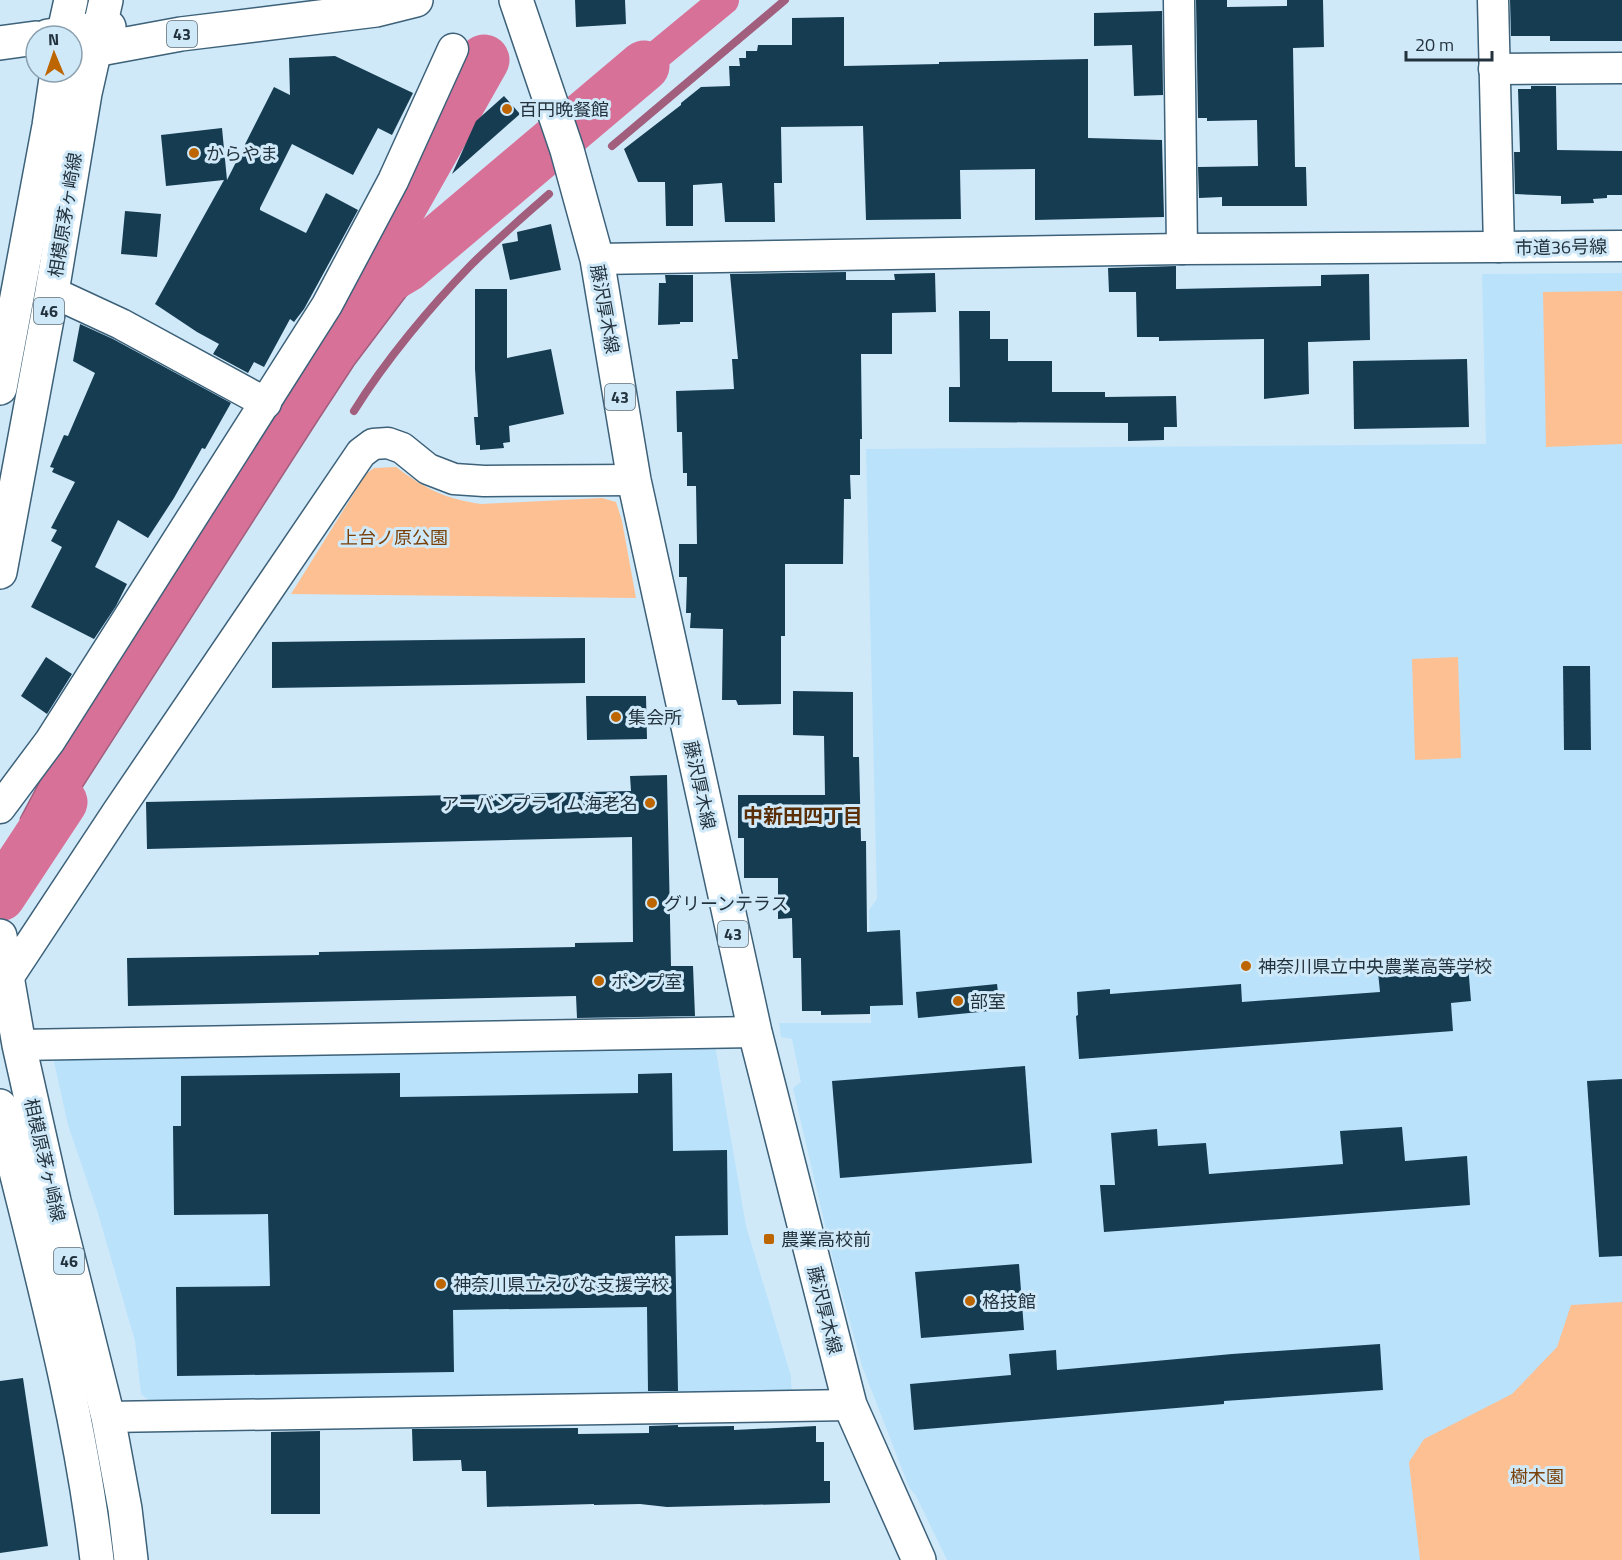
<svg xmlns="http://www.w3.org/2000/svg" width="1622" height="1560" viewBox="0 0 1622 1560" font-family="'Titillium Web','Noto Sans JP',sans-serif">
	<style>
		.built { fill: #bbe2fb }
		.green { fill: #fdc093 }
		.water { fill: #d87198; stroke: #a25e7d; stroke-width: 1.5 }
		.pier { fill: #d0e9f9 }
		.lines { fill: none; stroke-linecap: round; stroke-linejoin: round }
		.stream { stroke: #a25e7d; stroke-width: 8 }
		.canal { stroke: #d87198; stroke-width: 30 }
		.river { stroke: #d87198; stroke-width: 51 }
		.building { fill: #163c52 }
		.minor-casing { stroke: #3c6179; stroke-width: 33 }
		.major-casing { stroke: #3c6179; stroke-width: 36 }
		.minor { stroke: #fff; stroke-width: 30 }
		.major { stroke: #fff; stroke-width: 33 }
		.poi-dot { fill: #bd6500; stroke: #d0e9f9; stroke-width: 2 }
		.labels { text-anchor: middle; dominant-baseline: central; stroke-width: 6; stroke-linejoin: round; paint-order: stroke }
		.shield { fill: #d0e9f9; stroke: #576a76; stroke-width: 1.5 }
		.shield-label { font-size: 16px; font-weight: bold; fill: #23333e }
		.poi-label { font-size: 18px; fill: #23333e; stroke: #d0e9f9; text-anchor: start }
		.street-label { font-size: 18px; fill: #23333e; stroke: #d0e9f9 }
		.park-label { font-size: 18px; fill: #7a420b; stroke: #d0e9f9 }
		.neighbourhood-label { font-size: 20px; font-weight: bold; fill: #5a2f07; stroke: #d0e9f9 }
	</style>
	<rect width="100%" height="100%" fill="#d0e9f9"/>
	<g class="built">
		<path d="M1622,273V1560H947L916,1496L909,1487L862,1366L835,1268L793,1088L801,1082L792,1039L781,1037L779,1023H871L869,910L877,899L866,449L1486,444L1482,274Z"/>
		<path d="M715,1045L746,1226L791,1376L792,1400L157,1407L141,1394L135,1341L97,1210L68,1125L52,1053Z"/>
	</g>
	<g class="green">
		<path d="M1622,291V444L1546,447L1543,292Z"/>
		<path d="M396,467C424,488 445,499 481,504L602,498L616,502L622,521L636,598L291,594L366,474L374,468Z"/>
		<path d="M1458,657L1461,758L1415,760L1412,659Z"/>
		<path d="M1622,1302V1560H1420L1409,1462L1424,1439L1512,1394L1557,1347L1571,1305Z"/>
	</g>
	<path class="water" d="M374,242L394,248L428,267L354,365L318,420L49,839L26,884L20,819L50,762Z"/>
	<path class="pier" d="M19,814L26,884V887L23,884L17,819Z"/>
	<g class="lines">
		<g class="stream">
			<path d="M612,146L785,0"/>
			<path d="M354,411C385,361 430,307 471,265C496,240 523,217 549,194"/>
		</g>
		<path class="canal" d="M644,66L724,0"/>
		<g class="river">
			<path d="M361,294L406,267L644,66"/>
			<path d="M354,307L361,294L380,244L484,60"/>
			<path d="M0,896L62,802"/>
		</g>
	</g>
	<g class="building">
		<path d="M575,0H625L626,24L576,27Z"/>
		<path d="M1196,0H1227V7L1287,6V0H1323L1324,47L1293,48L1295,167H1306L1307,206H1222V197L1199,198L1198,167L1258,166L1257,120L1207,121V118H1198Z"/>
		<path d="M1510,0H1622V41H1550V36H1511Z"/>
		<path d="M1162,11L1163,95L1134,96L1132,45L1094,46V13Z"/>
		<path d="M844,17V66L939,64V62L1088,59V138L1162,140L1164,217L1035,220V169L960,170L961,219L866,220L863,126L781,127L782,183H774L775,222H725L722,183L693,185V226H666L665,182H638L624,149L681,105V103L701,87L730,86L729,66H740L739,58H746V51H757L758,45H792V18Z"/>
		<path d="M335,56L413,93L392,135L378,128L353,175L292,144L260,208V210L306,233L326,193L358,210L304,309L294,322L290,319L264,367L254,362L248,373L213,354L219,344L197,332L155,304L224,180L166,186L161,135L222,128L227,180L274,87L290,95L289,58Z"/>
		<path d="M1531,86H1556L1557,150L1622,151V195H1607V198L1593,199L1594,203L1561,204V196L1515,194L1514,152H1520L1518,89H1531Z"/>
		<path d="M504,96L520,114L452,174L476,121Z"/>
		<path d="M125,211L161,214L157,257L121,254Z"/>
		<path d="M551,224L561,270L510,280L502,244L518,241L517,232Z"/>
		<path d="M1176,266V289L1321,286V275L1369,274L1370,340L1308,342L1309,394L1264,399V339L1159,341V337H1137L1136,292H1109L1108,268Z"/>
		<path d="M846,272V280H895L894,274L935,273L936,312L892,313V354H861L862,439H860V475H850L851,499H844L843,564H785V636H781V704L738,705L736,700H722L723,629L690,628L691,613H686L687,577H679V544H697L696,486H687V473H683L682,432H677L676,391L734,389L732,359H738L730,274Z"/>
		<path d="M665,275H693V322H680V324L658,325L659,283H666Z"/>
		<path d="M475,289H507V358L551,349L564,414L509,426L510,442L503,443L504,448L480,450V445H476L474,417H478L475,369Z"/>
		<path d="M959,311H990V339H1008V361H1052V392H1105V397L1176,396L1177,427H1164V440L1128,441V423L949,422V387H960Z"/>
		<path d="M80,324L113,339L231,403L205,449L202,448L174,498L148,538L118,520L95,567L127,584L116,606L94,639L31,607L62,547L51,541L57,530L51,528L75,482L52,472L54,468L50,467L64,435L68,436L95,373L73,361Z"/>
		<path d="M1467,359L1469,427L1354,429L1353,361Z"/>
		<path d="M585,638V683L272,688V642Z"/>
		<path d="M46,657L72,674L47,714L21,696Z"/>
		<path d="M1563,666H1590L1591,750H1564Z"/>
		<path d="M793,691L853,692V757H859L861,841H866L867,932L900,930L903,1005L870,1006V1014L821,1015V1011H802L801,958H793L792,918L778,919V878H744V838H738V795H825L824,736L793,735Z"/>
		<path d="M586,696H646L647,739L587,740Z"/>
		<path d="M667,775L671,966H693L695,1016L577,1018L576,996L128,1006L127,958L319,955V952L575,947V943L633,942L632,837L147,849L146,802L631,791L630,776Z"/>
		<path d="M1468,965L1471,1001L1451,1003L1453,1031L1079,1059L1076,1016L1078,1015L1077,992L1110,989V994L1241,984L1242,1002L1380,992L1378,972Z"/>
		<path d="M997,984L1000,1010L918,1018L916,992Z"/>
		<path d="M1025,1066L1032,1163L840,1178L832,1081Z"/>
		<path d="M400,1073V1097L638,1093V1074L672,1073L673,1151L727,1150L728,1235L675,1236L678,1391H648L647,1307L453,1310L454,1372L177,1376L176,1287L270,1286L268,1214L174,1215L173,1126H181V1076Z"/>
		<path d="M1622,1079V1256L1599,1257L1587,1081Z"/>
		<path d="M1402,1127L1405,1161L1467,1156L1470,1205L1104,1232L1100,1185H1115L1111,1133L1157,1129L1158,1146L1206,1143L1209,1174L1343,1164L1340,1131Z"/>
		<path d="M1019,1264L1024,1330L921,1338L915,1272Z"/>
		<path d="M1380,1344L1383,1390L1224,1401V1404L914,1430L910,1384L1011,1375L1009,1354L1056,1350L1057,1370L1232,1354Z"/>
		<path d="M23,1378L48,1546L0,1553V1381Z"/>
		<path d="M678,1425V1427L734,1426V1430L816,1426V1442H824V1481H830V1503L667,1507L640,1504L594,1505V1504L487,1507L486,1471H462L461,1460L413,1461L412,1429L578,1428V1434L649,1433V1426Z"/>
		<path d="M320,1431V1514H271V1432Z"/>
	</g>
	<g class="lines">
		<g class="minor-casing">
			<g id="minor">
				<path d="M1179,0L1182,249"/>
				<path d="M1493,0L1499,247"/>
				<path d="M1494,69L1622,68"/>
				<path d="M597,259L1182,249L1622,246"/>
				<path d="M52,292L121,324L266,403"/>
				<path d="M0,808L50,741L327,305L393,181L453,49"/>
				<path d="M0,990L118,811L361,453L373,444L388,443L402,448L428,469L454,479L484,481L634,480"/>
				<path d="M19,1045L755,1032"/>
				<path d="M108,1417L850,1405"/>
			</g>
		</g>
		<g class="major-casing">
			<g id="major">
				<path d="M516,0L567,150L597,259L634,480L755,1032L850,1405L919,1560"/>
				<path d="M48,36L109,27"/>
				<path d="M63,36L71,0"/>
				<path d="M0,43L36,38"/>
				<path d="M78,53L181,34L376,10L416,0"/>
				<path d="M0,388L49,126L57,72"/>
				<path d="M0,572L52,292L85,93L106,0"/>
				<path d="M0,936L19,1045L54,1201L108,1417L125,1509L131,1560"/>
				<path d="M0,1106C36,1256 79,1406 97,1560"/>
			</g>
		</g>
		<use href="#minor" class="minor"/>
		<use href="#major" class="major"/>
	</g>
	<g class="poi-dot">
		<circle cx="507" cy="109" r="6"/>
		<circle cx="194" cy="153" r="6"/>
		<circle cx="616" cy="717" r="6"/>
		<circle cx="650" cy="803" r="6"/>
		<circle cx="652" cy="903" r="6"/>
		<circle cx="1246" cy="966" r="6"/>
		<circle cx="599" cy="981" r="6"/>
		<circle cx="958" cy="1001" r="6"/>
		<rect x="763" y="1233" width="12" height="12" rx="3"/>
		<circle cx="441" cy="1284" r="6"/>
		<circle cx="970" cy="1301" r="6"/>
	</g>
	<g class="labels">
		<g class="shield">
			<rect x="167" y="21" width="30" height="26" rx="4.5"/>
			<rect x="34" y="298" width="30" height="26" rx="4.5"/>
			<rect x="605" y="384" width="30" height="26" rx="4.5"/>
			<rect x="718" y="921" width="30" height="26" rx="4.5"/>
			<rect x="54" y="1248" width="30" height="26" rx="4.5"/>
		</g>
		<g class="shield-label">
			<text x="182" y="34">43</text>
			<text x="49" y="311">46</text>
			<text x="620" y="397">43</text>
			<text x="733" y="934">43</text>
			<text x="69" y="1261">46</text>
		</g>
		<g class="poi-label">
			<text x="519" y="109">百円晩餐館</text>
			<text x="206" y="153">からやま</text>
			<text x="628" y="717">集会所</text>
			<text x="638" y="803" text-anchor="end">アーバンプライム海老名</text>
			<text x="664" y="903">グリーンテラス</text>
			<text x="1258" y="966">神奈川県立中央農業高等学校</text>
			<text x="611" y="981">ポンプ室</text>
			<text x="970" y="1001">部室</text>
			<text x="781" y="1239">農業高校前</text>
			<text x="453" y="1284">神奈川県立えびな支援学校</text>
			<text x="982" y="1301">格技館</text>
		</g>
		<g class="street-label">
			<text transform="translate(65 215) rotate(-81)">相模原茅ヶ崎線</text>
			<text transform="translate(1561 247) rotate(-1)">市道36号線</text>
			<text transform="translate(605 309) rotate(80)">藤沢厚木線</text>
			<text transform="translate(700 785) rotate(78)">藤沢厚木線</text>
			<text transform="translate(45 1160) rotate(77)">相模原茅ヶ崎線</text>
			<text transform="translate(825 1310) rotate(76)">藤沢厚木線</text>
		</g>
		<g class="park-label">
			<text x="394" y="537">上台ノ原公園</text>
			<text x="1537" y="1476">樹木園</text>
		</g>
		<g class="neighbourhood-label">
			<text x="803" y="815">中新田四丁目</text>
		</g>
	</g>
	<g transform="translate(54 54) rotate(358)"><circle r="28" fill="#d0e9f9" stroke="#8ba0ae" stroke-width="1.5"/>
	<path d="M0-4.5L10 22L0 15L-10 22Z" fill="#bd6500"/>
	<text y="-9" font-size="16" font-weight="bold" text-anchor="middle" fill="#23333e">N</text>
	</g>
	<path d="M1406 51v9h86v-9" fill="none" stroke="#23333e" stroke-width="3"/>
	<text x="1415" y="51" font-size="18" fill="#23333e" stroke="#d0e9f9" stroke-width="4.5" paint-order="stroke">20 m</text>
</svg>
